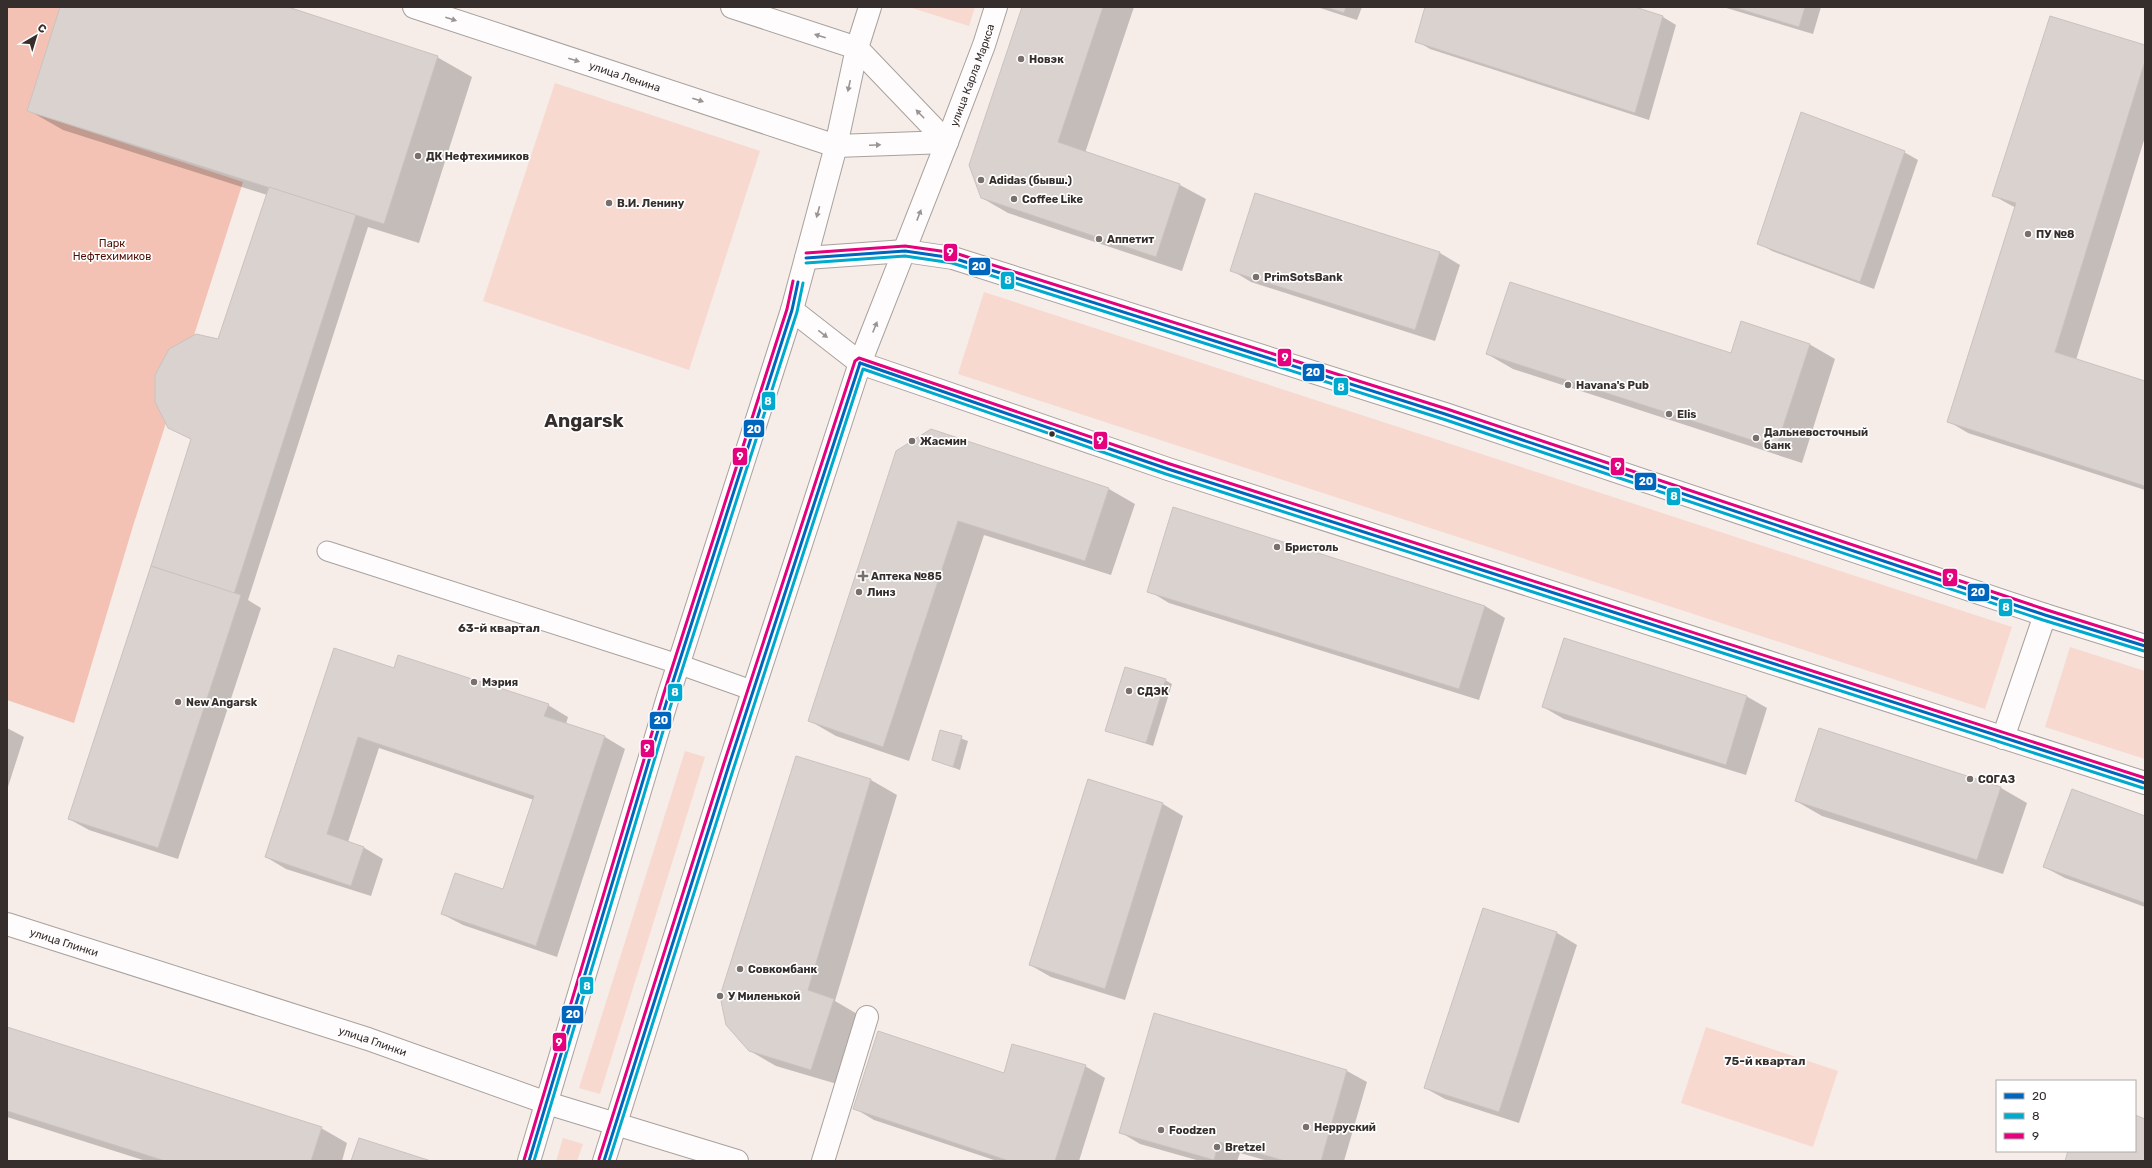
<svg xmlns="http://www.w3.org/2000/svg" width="2152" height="1168" viewBox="0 0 2152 1168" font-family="Rubik,sans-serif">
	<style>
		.green { fill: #f8d9d0 }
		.forest { fill: #f3c2b5 }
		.shadow { fill: #0003 }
		.building { fill: #dad2cf; stroke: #cac2bf }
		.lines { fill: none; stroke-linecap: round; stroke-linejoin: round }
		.service-casing { stroke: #a8a19e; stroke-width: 21 }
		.minor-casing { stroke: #a8a19e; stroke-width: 24 }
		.tertiary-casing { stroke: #a8a19e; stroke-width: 24 }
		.service { stroke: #fefcfc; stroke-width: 19 }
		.minor { stroke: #fefcfc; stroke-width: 22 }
		.tertiary { stroke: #fefcfc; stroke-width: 22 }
		.bus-1-casing { stroke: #fff; stroke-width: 6 }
		.bus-2-casing { stroke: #fff; stroke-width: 6 }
		.bus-3-casing { stroke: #fff; stroke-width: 6 }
		.bus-1 { stroke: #0065bd; stroke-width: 3 }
		.bus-2 { stroke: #00a9ce; stroke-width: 3 }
		.bus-3 { stroke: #e5007d; stroke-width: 3 }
		.oneway { fill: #9a9594 }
		.poi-dot { fill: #79706e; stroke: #fff; stroke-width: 1.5 }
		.bus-dot { fill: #352e2c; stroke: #fff; stroke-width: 1.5 }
		.labels { text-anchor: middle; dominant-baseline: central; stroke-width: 3.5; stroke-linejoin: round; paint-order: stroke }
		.poi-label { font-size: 11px; font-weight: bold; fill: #352e2c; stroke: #fff; text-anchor: start }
		.street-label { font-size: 11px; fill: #352e2c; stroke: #fff }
		.park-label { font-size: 11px; fill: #530d00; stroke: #fff }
		.neighbourhood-label { font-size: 12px; font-weight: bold; fill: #352e2c; stroke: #fff }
		.town-label { font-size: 19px; font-weight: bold; fill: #352e2c; stroke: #fff }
		.line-badge { stroke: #fff; stroke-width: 1.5 }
		.badge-label { font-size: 11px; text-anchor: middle; font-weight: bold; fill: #fff }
	</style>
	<rect width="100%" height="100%" fill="#f6ece8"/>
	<g class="green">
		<path d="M909,7H975L969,26Z"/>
		<path d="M555,83L760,151L689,370L483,301Z"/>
		<path d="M984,292L2012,627L1985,709L958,374Z"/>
		<path d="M2070,647L2145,671V759L2045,727Z"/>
		<path d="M685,751L705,757L600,1094L579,1088Z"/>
		<path d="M1706,1027L1838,1071L1813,1147L1681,1103Z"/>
		<path d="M563,1138L583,1144L577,1161H556Z"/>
	</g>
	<path class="forest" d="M7,7H60L27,111L243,182L133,526L74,723L7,700Z"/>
	<g class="shadow">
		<path d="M61,7H285L437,57L472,77L419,243L368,227L248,600L261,608L178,859L89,830L69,819L192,439L169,427L219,340L267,195L63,130L28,110Z"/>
		<path d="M1023,7H1134L1085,153L1180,185L1206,199L1182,271L1008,213L982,198Z"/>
		<path d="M1317,7H1362L1357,20Z"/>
		<path d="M1426,7H1631L1663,17L1676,25L1649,120L1430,49L1417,41Z"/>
		<path d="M1723,7H1821L1813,34Z"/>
		<path d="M2145,46V137L2076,360L2145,382V490L1968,433L1948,421L2016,208L1994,196Z"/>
		<path d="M1904,152L1918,160L1874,289L1772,251L1758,243Z"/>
		<path d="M1440,253L1460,265L1435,341L1251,282L1231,270Z"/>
		<path d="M1809,344L1835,359L1802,463L1513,369L1487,354L1731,355Z"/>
		<path d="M931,430L1109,489L1135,504L1111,575L984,535L909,761L836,736L810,721Z"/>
		<path d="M1173,509L1485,606L1505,618L1479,700L1169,603L1149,591Z"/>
		<path d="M395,669L548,705L568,717L566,724L605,737L625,749L557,957L463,925L442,914L504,891L534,800L379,748L348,842L363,847L383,859L371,896L286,869L266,857Z"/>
		<path d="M1165,680L1172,684L1153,746L1106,730Z"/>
		<path d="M1746,696L1767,708L1746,775L1564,719L1543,707Z"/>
		<path d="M7,728L24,737L7,790Z"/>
		<path d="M941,731L968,741L960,770L933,760Z"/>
		<path d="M796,757L871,780L897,795L835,1001L859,1015L837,1084L776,1066L750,1051Z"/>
		<path d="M1088,781L1163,804L1183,816L1125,1000L1051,977L1030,965Z"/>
		<path d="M2001,788L2027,803L2003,874L1822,816L1796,801Z"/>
		<path d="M2145,817V907L2065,878L2044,867Z"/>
		<path d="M1483,909L1557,933L1577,945L1519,1123L1445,1099L1425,1088Z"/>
		<path d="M1155,1014L1347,1071L1367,1082L1344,1161H1268L1240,1153L1237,1161H1200L1140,1144L1120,1132Z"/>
		<path d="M7,1028L321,1128L347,1143L342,1161H146L7,1117Z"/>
		<path d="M1085,1066L1105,1078L1079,1161H997L874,1120L854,1108Z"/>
	</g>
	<g class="building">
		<path d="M60,7H288L438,56L384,224L27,111Z"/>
		<path d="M1022,7H1103L1058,142L1180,184L1156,257L981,198L969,165Z"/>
		<path d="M1326,7H1346L1344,13Z"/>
		<path d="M1425,7H1635L1663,16L1635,113L1415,42Z"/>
		<path d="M1733,7H1805L1799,27Z"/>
		<path d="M2050,16L2145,45V61L2055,352L2145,381V486L1947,422L2016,203L1992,196Z"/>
		<path d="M1801,112L1905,151L1860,282L1757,244Z"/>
		<path d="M269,187L356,215L234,594L151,566L191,439L168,428L155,402V375L169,349L196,334L218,339Z"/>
		<path d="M1255,193L1440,252L1415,330L1230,271Z"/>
		<path d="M1510,282L1731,353L1741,321L1810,344L1776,448L1486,354Z"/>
		<path d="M931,429L1109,488L1085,561L958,521L883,747L808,721L896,451Z"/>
		<path d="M1173,507L1485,606L1459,689L1147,592Z"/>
		<path d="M151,566L241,595L158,848L68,819Z"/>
		<path d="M1564,638L1747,696L1726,765L1542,707Z"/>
		<path d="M334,648L394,668L398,655L549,704L544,716L605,736L536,946L441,914L455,873L503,889L534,796L358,737L327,834L364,847L351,886L265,857Z"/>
		<path d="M1125,667L1166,679L1146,743L1105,731Z"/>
		<path d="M1819,728L2001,787L1977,860L1795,801Z"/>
		<path d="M940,730L962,736L953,767L932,760Z"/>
		<path d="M796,756L871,779L808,990L834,999L811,1070L749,1051L726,1025L720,996Z"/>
		<path d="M1088,779L1163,803L1105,989L1029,965Z"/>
		<path d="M2072,789L2145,816V903L2043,867Z"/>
		<path d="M1483,908L1557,932L1499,1112L1424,1088Z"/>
		<path d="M1154,1013L1347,1070L1321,1161H1285L1219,1142L1214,1160L1119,1133Z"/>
		<path d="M7,1027L322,1127L311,1161H165L7,1111Z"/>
		<path d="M878,1031L1004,1073L1012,1044L1086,1065L1055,1161H1009L853,1109Z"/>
		<path d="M2135,1115L2145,1119V1161H2065L2068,1151H2135Z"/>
		<path d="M359,1138L431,1161H351Z"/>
	</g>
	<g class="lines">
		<g class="service-casing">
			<path id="service" d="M327,551L678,664L754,691"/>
		</g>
		<g class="minor-casing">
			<g id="minor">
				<path id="s1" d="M414,7L836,146L947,142"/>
				<path d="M732,7L857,48L947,142"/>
				<path d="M806,258L905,251L953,258L1445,414L2045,615L2145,646"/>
				<path d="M792,310L860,363L1168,469L2145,783"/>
				<path d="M2003,738L2045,615"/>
				<path id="s2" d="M7,924L368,1039L547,1103L737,1161"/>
				<path d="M823,1161L867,1017"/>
			</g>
		</g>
		<g class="tertiary-casing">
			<g id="tertiary">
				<path d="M529,1161L668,697L792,310L836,146L857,48L870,7"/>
				<path id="s3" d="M604,1161L729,765L860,363L947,142L984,45L996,7"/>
			</g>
		</g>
		<use href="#service" class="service"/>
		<use href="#minor" class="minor"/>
		<use href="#tertiary" class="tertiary"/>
		<g class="bus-1-casing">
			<g id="bus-1">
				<path d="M806,258L905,251L953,258L1445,414L2045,615L2145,646"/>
				<path d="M860,363L1168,469L2145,783"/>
				<path d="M529,1161L668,697L792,310L798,282"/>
				<path d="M604,1161L729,765L860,363"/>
			</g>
		</g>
		<g class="bus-2-casing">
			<g id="bus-2">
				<path d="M806,263L905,256L952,263L1443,419L2043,620L2144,651"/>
				<path d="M534,1161L673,698L797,312L803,283"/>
				<path d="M609,1161L734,767L863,369L1166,474L2143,788"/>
			</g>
		</g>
		<g class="bus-3-casing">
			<g id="bus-3">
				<path d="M806,253L905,246L955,253L1447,409L2047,610L2145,641"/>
				<path d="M599,1159L724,763L855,361L859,358L1170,464L2145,778"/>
				<path d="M524,1160L663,696L787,309L793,281"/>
			</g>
		</g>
		<use href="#bus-1" class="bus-1"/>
		<use href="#bus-2" class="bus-2"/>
		<use href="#bus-3" class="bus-3"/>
	</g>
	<defs><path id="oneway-solid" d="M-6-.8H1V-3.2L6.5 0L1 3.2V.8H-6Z"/></defs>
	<g class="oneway">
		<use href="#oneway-solid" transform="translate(451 19) rotate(18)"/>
		<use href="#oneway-solid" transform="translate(820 36) rotate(-162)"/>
		<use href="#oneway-solid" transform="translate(574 60) rotate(18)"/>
		<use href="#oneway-solid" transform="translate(849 86) rotate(102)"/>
		<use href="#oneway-solid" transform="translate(698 100) rotate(18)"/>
		<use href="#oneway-solid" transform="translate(920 114) rotate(-134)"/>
		<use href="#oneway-solid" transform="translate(875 145) rotate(-2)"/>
		<use href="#oneway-solid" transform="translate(818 212) rotate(105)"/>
		<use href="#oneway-solid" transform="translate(919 215) rotate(-69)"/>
		<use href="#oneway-solid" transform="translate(875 327) rotate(-68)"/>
		<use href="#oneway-solid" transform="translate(823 334) rotate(38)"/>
	</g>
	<g class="poi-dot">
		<circle cx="1021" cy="59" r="4"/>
		<circle cx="418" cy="156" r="4"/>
		<circle cx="981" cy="180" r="4"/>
		<circle cx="1014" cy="199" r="4"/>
		<circle cx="609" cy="203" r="4"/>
		<circle cx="2028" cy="234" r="4"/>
		<circle cx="1099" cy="239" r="4"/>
		<circle cx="1256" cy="277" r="4"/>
		<circle cx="1568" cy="385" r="4"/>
		<circle cx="1669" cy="414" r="4"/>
		<circle cx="1756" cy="438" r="4"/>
		<circle cx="912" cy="441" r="4"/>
		<circle cx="1277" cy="547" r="4"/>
		<path d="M861 570h4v4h4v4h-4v4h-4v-4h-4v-4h4z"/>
		<circle cx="859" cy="592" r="4"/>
		<circle cx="474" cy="682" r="4"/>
		<circle cx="1129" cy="691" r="4"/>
		<circle cx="178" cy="702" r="4"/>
		<circle cx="1970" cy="779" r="4"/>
		<circle cx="740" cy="969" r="4"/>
		<circle cx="720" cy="996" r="4"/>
		<circle cx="1306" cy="1127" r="4"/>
		<circle cx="1161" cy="1130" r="4"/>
		<circle cx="1217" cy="1147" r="4"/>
	</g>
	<circle class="bus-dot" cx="1052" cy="434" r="3.5"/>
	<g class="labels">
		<g class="poi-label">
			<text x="1029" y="59">Новэк</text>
			<text x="426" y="156">ДК Нефтехимиков</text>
			<text x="989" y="180">Adidas (бывш.)</text>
			<text x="1022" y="199">Coffee Like</text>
			<text x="617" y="203">В.И. Ленину</text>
			<text x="2036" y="234">ПУ №8</text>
			<text x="1107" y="239">Аппетит</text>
			<text x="1264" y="277">PrimSotsBank</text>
			<text x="1576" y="385">Havana's Pub</text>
			<text x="1677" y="414">Elis</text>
			<text x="1764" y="432">Дальневосточный<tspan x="1764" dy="13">банк</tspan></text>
			<text x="920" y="441">Жасмин</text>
			<text x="1285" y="547">Бристоль</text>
			<text x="871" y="576">Аптека №85</text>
			<text x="867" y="592">Линз</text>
			<text x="482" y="682">Мэрия</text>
			<text x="1137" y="691">СДЭК</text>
			<text x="186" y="702">New Angarsk</text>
			<text x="1978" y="779">СОГАЗ</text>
			<text x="748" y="969">Совкомбанк</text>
			<text x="728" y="996">У Миленькой</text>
			<text x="1314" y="1127">Нерруский</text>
			<text x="1169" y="1130">Foodzen</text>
			<text x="1225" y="1147">Bretzel</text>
		</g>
		<g class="street-label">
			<text stroke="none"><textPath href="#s3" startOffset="1147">улица Карла Маркса</textPath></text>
			<text stroke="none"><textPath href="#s1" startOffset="222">улица Ленина</textPath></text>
			<text stroke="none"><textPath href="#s2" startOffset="60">улица Глинки</textPath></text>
			<text stroke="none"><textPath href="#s2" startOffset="384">улица Глинки</textPath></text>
		</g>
		<g class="park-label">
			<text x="112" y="243">Парк<tspan x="112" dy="13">Нефтехимиков</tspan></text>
		</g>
		<g class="neighbourhood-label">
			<text x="499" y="628">63-й квартал</text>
			<text x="1765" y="1061">75-й квартал</text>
		</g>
		<g class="town-label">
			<text x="584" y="420">Angarsk</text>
		</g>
	</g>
	<g class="line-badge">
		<rect x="943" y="243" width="15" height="19" rx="4" fill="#e5007d"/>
		<rect x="968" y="257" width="23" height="19" rx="4" fill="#0065bd"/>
		<rect x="1000" y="271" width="15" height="19" rx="4" fill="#00a9ce"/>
		<rect x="1277" y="348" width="15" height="19" rx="4" fill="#e5007d"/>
		<rect x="1302" y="363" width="23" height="19" rx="4" fill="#0065bd"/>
		<rect x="1333" y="377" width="16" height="19" rx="4" fill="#00a9ce"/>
		<rect x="761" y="391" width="15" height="20" rx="4" fill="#00a9ce"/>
		<rect x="743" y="419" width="22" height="19" rx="4" fill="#0065bd"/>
		<rect x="1093" y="431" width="15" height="19" rx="4" fill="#e5007d"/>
		<rect x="732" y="447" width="16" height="19" rx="4" fill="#e5007d"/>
		<rect x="1610" y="457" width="15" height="19" rx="4" fill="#e5007d"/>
		<rect x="1634" y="472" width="23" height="19" rx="4" fill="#0065bd"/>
		<rect x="1666" y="487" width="15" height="19" rx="4" fill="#00a9ce"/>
		<rect x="1942" y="568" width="16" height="19" rx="4" fill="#e5007d"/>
		<rect x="1967" y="583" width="23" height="19" rx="4" fill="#0065bd"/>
		<rect x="1998" y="598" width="15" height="19" rx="4" fill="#00a9ce"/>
		<rect x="667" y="683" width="16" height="19" rx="4" fill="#00a9ce"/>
		<rect x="649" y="711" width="23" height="19" rx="4" fill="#0065bd"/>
		<rect x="640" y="739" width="15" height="19" rx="4" fill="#e5007d"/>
		<rect x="579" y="976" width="15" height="19" rx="4" fill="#00a9ce"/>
		<rect x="561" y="1005" width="23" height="19" rx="4" fill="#0065bd"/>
		<rect x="552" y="1032" width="15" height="20" rx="4" fill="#e5007d"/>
	</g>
	<g class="badge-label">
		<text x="950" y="256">9</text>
		<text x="979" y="270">20</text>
		<text x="1008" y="284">8</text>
		<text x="1285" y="361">9</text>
		<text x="1313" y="376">20</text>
		<text x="1341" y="391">8</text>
		<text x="768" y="405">8</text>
		<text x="754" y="433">20</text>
		<text x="1100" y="444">9</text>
		<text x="740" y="460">9</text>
		<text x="1618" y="470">9</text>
		<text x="1646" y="485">20</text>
		<text x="1674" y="500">8</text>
		<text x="1950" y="581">9</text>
		<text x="1978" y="596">20</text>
		<text x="2006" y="611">8</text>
		<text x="675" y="696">8</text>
		<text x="661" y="724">20</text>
		<text x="647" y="752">9</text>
		<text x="587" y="990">8</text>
		<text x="573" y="1018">20</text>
		<text x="559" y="1046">9</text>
	</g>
	<rect width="2152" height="1168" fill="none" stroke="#352e2c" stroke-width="16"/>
	<rect x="1996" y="1080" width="140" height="72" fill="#ffffff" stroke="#aeabab"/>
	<rect x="2004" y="1093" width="20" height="6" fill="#0065bd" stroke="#aeabab"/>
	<text x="2032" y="1100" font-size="12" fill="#352e2c">20</text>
	<rect x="2004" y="1113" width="20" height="6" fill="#00a9ce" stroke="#aeabab"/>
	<text x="2032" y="1120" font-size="12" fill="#352e2c">8</text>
	<rect x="2004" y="1133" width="20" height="6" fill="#e5007d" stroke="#aeabab"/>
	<text x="2032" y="1140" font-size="12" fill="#352e2c">9</text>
	<g transform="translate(36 36) rotate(38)" stroke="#ffffff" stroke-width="3" paint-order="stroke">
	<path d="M0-3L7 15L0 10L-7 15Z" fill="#352e2c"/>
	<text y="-6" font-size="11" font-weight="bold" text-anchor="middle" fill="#352e2c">С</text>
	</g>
</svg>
